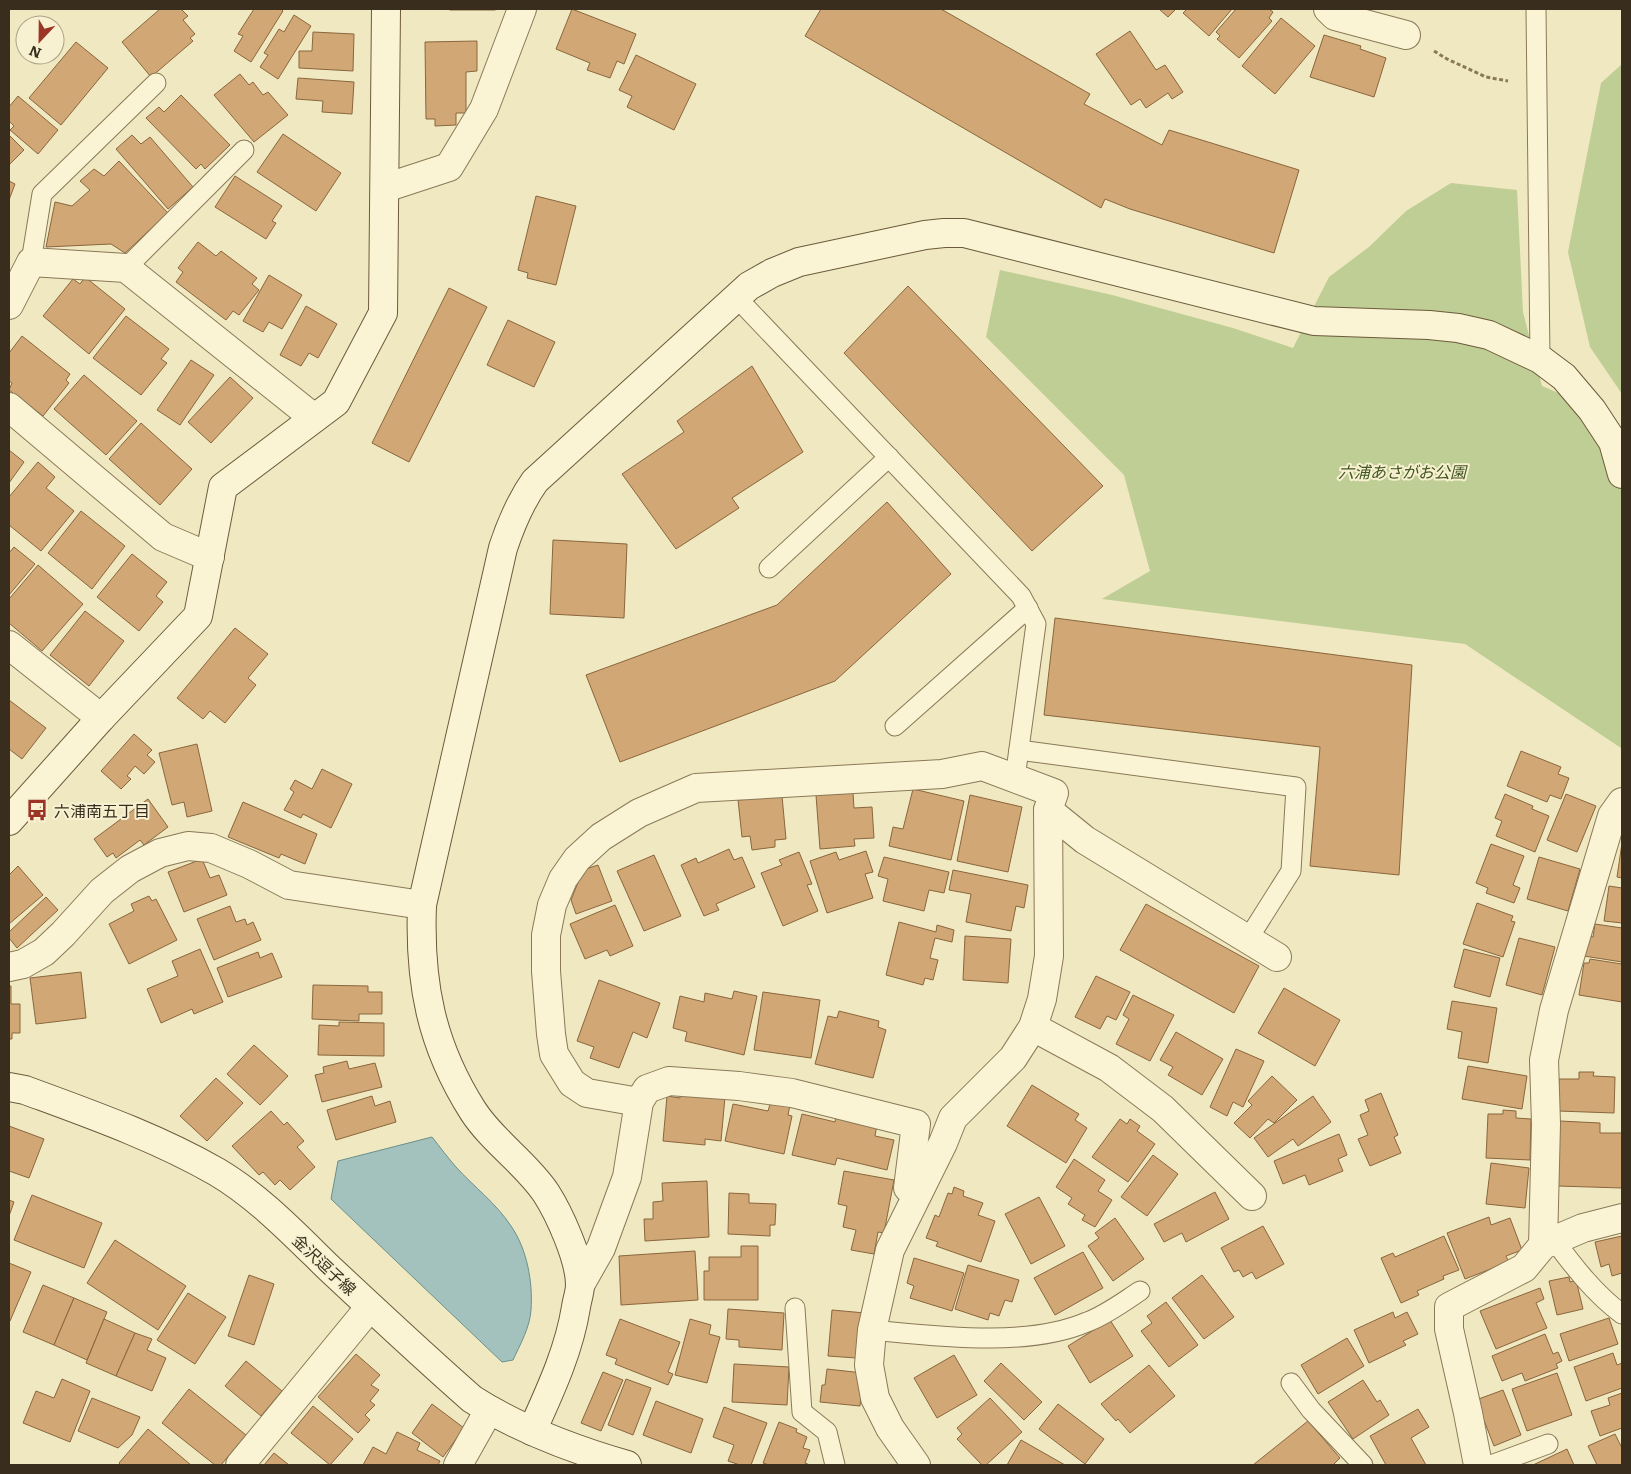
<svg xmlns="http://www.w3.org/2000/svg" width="1631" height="1474" viewBox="0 0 1631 1474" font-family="Literata,'Noto Sans JP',serif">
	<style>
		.green { fill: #bfce94 }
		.water { fill: #a4c2bd; stroke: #6a908c }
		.building { fill: #d0a775; stroke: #8a663c }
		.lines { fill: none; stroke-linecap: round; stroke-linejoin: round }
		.lane-casing { stroke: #8a7958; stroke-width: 21 }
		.street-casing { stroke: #8a7958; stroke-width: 30 }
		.secondary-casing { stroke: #6c5a3b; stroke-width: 30 }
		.path { stroke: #8a7958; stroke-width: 3; stroke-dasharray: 4 2.5; stroke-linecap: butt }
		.lane { stroke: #faf4d4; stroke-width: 19 }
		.street { stroke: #faf4d4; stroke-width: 28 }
		.secondary { stroke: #faf4d4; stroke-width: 28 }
		.labels { text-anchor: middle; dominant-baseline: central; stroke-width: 4; stroke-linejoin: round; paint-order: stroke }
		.park-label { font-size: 16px; font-style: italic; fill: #425622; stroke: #f7f1d1 }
		.poi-label { font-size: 16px; fill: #392e1d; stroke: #f7f1d1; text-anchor: start }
		.street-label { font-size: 16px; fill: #392e1d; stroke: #f7f1d1 }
	</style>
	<rect width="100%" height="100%" fill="#f0e8c1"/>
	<g class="green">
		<path d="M1622,64V394L1590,347L1568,252L1601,83Z"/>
		<path d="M1451,183L1517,190L1523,312L1542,386L1575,400L1622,483L1621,748L1465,644L1102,599L1150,571L1124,475L986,337L1000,270L1112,295L1233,328L1293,348L1329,277L1369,247L1406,211Z"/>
	</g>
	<path class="water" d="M432,1137C440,1147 448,1158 456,1167C474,1187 496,1203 511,1226C527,1249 533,1282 531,1310C530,1327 520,1345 513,1360L502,1362L331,1199L338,1161Z"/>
	<g class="building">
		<path d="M160,9H181L188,16L183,20L195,34L190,38L193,41L151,77L122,42Z"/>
		<path d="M254,9H281L283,11L251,62L234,51L243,36L238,34Z"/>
		<rect x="450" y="9" width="45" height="1"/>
		<path d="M572,9L636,34L624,64L617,61L610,78L587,70L590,63L556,49Z"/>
		<path d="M821,9H941L1090,94L1084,104L1162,145L1169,130L1299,170L1274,253L1130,209L1105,199L1101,208L805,36Z"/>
		<path d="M1159,9H1176L1168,17Z"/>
		<path d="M1187,9H1232L1209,36L1183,13Z"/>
		<path d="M1236,9H1269L1273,12L1269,18L1272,21L1239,58L1217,39L1220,36L1216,32Z"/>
		<path d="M294,15L311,26L278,79L260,67L268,55L264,53L279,29L284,32Z"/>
		<path d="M1281,18L1315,46L1275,94L1242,66Z"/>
		<path d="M1130,31L1156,70L1165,65L1183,92L1172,99L1168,93L1146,108L1140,99L1131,105L1096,54Z"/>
		<path d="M313,32L354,34L353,71L299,68V51H312Z"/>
		<path d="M1324,35L1361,46L1360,49L1386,58L1374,97L1310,77Z"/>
		<path d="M477,41V71L466,72V113H456V125L435,126V119H426L425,42Z"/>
		<path d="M76,42L108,68L61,125L29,98Z"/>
		<path d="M636,55L696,84L674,130L627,107L632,96L619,90Z"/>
		<path d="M240,74L249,85L253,82L263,95L268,92L288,115L254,142L214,95Z"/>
		<path d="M298,78L354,82L352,114L322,112L323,101L296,99Z"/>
		<path d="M181,95L230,145L205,169L201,164L196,169L146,118L159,107L164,112Z"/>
		<path d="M18,96L58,130L38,154L10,130L14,126L9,121V107Z"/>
		<path d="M283,134L341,173L316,211L257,172Z"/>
		<path d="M9,135L24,150L9,165Z"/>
		<path d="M132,135L141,144L150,137L193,187L168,209L116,149Z"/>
		<path d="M119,161L168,213L125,253L111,244L46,247L55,202L72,206L90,190L80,181L94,169L104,176Z"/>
		<path d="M235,176L282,206L272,221L276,223L266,239L215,207Z"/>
		<path d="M9,181L15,184L9,200Z"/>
		<path d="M536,196L576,206L556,285L527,278L528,273L518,270Z"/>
		<path d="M198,242L216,256L221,251L257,278L252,284L259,290L239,315L233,311L226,320L176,282L183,272L178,268Z"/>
		<path d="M269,275L302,295L282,329L269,322L263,332L243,321Z"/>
		<path d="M85,277L125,309L89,354L43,316L73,279L80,284Z"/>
		<path d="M908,286L1103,486L1032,551L844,353Z"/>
		<path d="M449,288L487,307L409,462L372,443Z"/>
		<path d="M306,306L337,324L318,358L309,353L301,366L280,355Z"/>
		<path d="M126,316L169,349L161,359L167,363L141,395L93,358Z"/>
		<path d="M508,320L555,342L534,387L487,365Z"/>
		<path d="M22,336L70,374L66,380L69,383L43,416L9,390L12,383L9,381V353Z"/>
		<path d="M191,360L214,375L180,425L157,410Z"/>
		<path d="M752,366L803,452L732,498L739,508L676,549L622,474L684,432L677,421Z"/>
		<path d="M84,375L137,421L106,455L54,409Z"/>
		<path d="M230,377L253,398L211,443L188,422Z"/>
		<path d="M141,423L192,469L160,505L109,459Z"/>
		<path d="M9,450L24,462L9,483Z"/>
		<path d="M38,462L55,477L46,488L74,511L41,551L9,525V497Z"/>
		<path d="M887,502L951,574L835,681L620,762L586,675L777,605Z"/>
		<path d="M81,511L125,546L92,589L48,553Z"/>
		<path d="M553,540L627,544L624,618L550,614Z"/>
		<path d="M14,547L35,564L9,595V553Z"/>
		<path d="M132,554L167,582L156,596L163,602L139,631L97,597Z"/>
		<path d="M38,565L83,604L42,651L9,623V599Z"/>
		<path d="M85,611L124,641L89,686L50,655Z"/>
		<path d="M1055,618L1412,665L1399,875L1310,866L1320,747L1044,715Z"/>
		<path d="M235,628L268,654L248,678L256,685L225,723L210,711L203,719L177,698Z"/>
		<path d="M9,700L46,728L22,759L9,749Z"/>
		<path d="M134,734L152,750L147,755L155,762L144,774L135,766L127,776L131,779L121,789L101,771Z"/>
		<path d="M197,744L212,811L187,817L184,802L172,805L159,753Z"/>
		<path d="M1521,751L1561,767L1558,774L1569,778L1561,799L1550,795L1547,802L1507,786Z"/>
		<path d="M322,769L352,784L331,828L303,814L301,818L284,810L294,792L290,789L295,780L312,789Z"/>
		<path d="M913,789L964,801L951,860L889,846L893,827L903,829Z"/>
		<path d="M853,793L854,808L872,807L874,838L854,839L855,846L820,849L816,795Z"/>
		<path d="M1505,794L1533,806L1532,809L1549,816L1535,852L1496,836L1502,821L1495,818Z"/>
		<path d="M1566,794L1596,806L1577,852L1547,840Z"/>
		<path d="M970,795L1022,807L1008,872L957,861Z"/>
		<path d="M782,796L786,839L775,840V847L752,850L750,836L742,837L738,800Z"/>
		<path d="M148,799L168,827L144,845L140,840L116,858L113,853L107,857L94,839Z"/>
		<path d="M243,802L317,834L305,864L281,854L279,858L228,837Z"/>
		<path d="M1622,843V878L1617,877Z"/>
		<path d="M1491,844L1524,856L1513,885L1520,888L1514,903L1486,893L1488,888L1476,883Z"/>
		<path d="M729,849L734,860L742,857L755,887L716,904L719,910L704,916L681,865L696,858L698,863Z"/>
		<path d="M866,851L873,872L865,874L873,898L827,913L810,861L836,852L839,860Z"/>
		<path d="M799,852L812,884L807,885L818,911L783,926L761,873L782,865L779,860Z"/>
		<path d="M654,855L681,916L644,931L617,871Z"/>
		<path d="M884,857L949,872L944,893L929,890L924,911L883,901L888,879L878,876Z"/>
		<path d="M1539,857L1580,869L1568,911L1527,899Z"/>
		<path d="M202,859L210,878L219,875L227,895L184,912L168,872Z"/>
		<path d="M598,865L612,901L576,914L571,900L583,870Z"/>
		<path d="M18,866L43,895L9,924V875Z"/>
		<path d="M953,870L1028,885L1024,908L1016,906L1011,931L966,922L971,894L949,890Z"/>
		<path d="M1609,886L1622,888V923L1604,921Z"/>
		<path d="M149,896L152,901L156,899L177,940L129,964L109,924L134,911L131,904Z"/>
		<path d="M46,897L58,910L17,948L9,938V932Z"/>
		<path d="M1477,903L1513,916L1511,921L1515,922L1503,957L1463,944Z"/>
		<path d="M1146,904L1259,966L1234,1013L1120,950Z"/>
		<path d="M615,905L633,946L610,956L607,950L585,959L570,924Z"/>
		<path d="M230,906L236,922L245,919L247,925L253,922L261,940L214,960L197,919Z"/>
		<path d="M899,922L936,932L937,925L954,930L952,942L935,938L930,958L938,960L933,980L925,978L923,985L886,975Z"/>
		<path d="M1595,924L1622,928V962L1584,956L1587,935L1593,937Z"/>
		<path d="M965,936L1011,939L1008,983L963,980Z"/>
		<path d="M1519,938L1555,947L1542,995L1506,985Z"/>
		<path d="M200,949L223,1002L194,1014L192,1009L161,1023L147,989L178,976L172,961Z"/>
		<path d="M1464,949L1500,958L1490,997L1454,987Z"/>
		<path d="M258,952L260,958L272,953L282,977L228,997L217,968Z"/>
		<path d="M1590,959L1622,964V1002L1579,995L1584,963H1589Z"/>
		<path d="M81,972L86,1018L36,1024L30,978Z"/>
		<path d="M1096,976L1130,992L1116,1020L1107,1016L1100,1029L1075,1017Z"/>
		<path d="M599,980L660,1003L647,1038L633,1032L619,1068L590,1058L594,1047L577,1041Z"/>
		<path d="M313,985L368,986V992H382V1014H359V1021L312,1019Z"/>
		<path d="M9,986H11V1004H20V1033H12V1039H9Z"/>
		<path d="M1284,988L1340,1020L1315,1066L1258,1033Z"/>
		<path d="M734,991L757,996L744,1055L685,1041L687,1032L673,1028L680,996L704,1002L705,993L732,999Z"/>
		<path d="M763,992L820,1000L811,1058L754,1050Z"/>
		<path d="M1133,995L1174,1015L1150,1061L1116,1044L1129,1019L1123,1015Z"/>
		<path d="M1452,1001L1497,1008L1488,1063L1458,1058L1462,1032L1447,1029Z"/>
		<path d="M839,1011L879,1021L878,1027L886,1030L873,1078L815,1064L828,1016L837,1018Z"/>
		<path d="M339,1022L384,1023V1056L318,1055L319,1025L339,1026Z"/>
		<path d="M1176,1032L1223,1059L1202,1095L1168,1075L1173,1067L1160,1060Z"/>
		<path d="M254,1045L288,1076L260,1105L227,1074Z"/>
		<path d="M1236,1049L1264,1061L1243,1107L1233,1102L1227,1116L1210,1107Z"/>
		<path d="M347,1061L349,1069L375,1063L382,1087L322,1102L315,1075L324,1073L323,1067Z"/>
		<path d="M1468,1066L1527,1076L1522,1109L1462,1099Z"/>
		<path d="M1579,1072H1594L1593,1076L1615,1077L1614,1113L1558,1111L1559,1079H1579Z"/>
		<path d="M1272,1076L1297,1100L1274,1123L1268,1119L1250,1138L1234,1123L1252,1105L1248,1101Z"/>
		<path d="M216,1078L243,1103L207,1141L180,1116Z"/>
		<path d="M1032,1085L1079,1114L1075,1120L1087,1128L1066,1163L1007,1126Z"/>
		<path d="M681,1092L725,1097L721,1141L705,1139V1145L663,1141L667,1096L680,1098Z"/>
		<path d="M1381,1093L1398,1135L1394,1137L1401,1153L1370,1166L1358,1139L1368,1135L1360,1115L1369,1111L1365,1100Z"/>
		<path d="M372,1096L375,1106L390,1101L396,1122L336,1140L327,1110Z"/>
		<path d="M1313,1096L1331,1122L1298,1146L1293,1139L1268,1157L1254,1138Z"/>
		<path d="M771,1101L790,1105L788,1115L792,1116L784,1154L725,1141L733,1104L768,1111Z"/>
		<path d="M1503,1110L1516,1111V1118L1531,1119L1530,1160L1486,1158L1488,1114H1503Z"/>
		<path d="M271,1111L284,1125L287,1122L304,1141L297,1147L315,1167L290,1190L280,1180L275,1185L263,1172L259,1175L232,1146Z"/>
		<path d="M802,1114L835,1122L836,1115L877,1125L875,1136L894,1140L887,1170L837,1158L835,1165L792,1155Z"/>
		<path d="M1120,1119L1127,1124L1130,1119L1140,1126L1137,1131L1155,1144L1128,1182L1092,1157Z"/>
		<path d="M1560,1121L1600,1123V1133H1622V1188L1558,1186Z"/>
		<path d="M9,1126L44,1139L29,1178L9,1171Z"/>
		<path d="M1339,1134L1347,1155L1338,1159L1343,1171L1309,1185L1305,1175L1283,1184L1274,1161Z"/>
		<path d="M1153,1155L1178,1174L1147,1216L1121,1197Z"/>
		<path d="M1074,1159L1105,1180L1098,1191L1112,1200L1095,1227L1082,1220L1085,1215L1068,1204L1072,1198L1056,1187Z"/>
		<path d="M1491,1163L1529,1168L1525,1208L1486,1204Z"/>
		<path d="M844,1171L894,1180L884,1233L878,1232L874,1254L851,1250L856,1230L843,1227L847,1206L838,1204Z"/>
		<path d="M707,1181L709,1237L645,1241L644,1219H653V1202L663,1201L662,1183Z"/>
		<path d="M954,1187L964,1191L963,1196L983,1203L978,1215L995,1221L981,1262L936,1246L938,1242L926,1238L935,1215L939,1217L948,1193L952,1194Z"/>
		<path d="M1215,1192L1229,1219L1186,1242L1182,1233L1164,1242L1154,1224Z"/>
		<path d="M729,1193L749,1194V1203L776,1204L775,1225H770V1236L728,1234Z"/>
		<path d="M32,1195L102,1223L84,1268L14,1240Z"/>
		<path d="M1039,1197L1065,1246L1031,1264L1005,1214Z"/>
		<path d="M9,1200L14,1202L9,1216Z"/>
		<path d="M1489,1217L1491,1225L1510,1218L1522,1250L1506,1256L1509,1262L1465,1279L1447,1233Z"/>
		<path d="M1115,1218L1144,1259L1113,1281L1088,1246L1099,1238L1095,1233Z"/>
		<path d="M1263,1226L1284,1264L1256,1279L1252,1272L1243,1277L1239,1270L1234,1272L1221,1248Z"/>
		<path d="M1444,1236L1459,1270L1443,1276L1444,1279L1417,1291L1419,1295L1401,1303L1381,1258L1393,1253L1395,1257Z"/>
		<path d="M1622,1236V1273L1612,1276L1609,1264L1601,1267L1595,1242Z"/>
		<path d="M115,1240L186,1286L158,1330L87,1283Z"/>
		<path d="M741,1246H758V1300H704V1271H709V1257H741Z"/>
		<path d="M695,1251L698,1300L621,1305L619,1256Z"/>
		<path d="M1083,1252L1103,1288L1055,1315L1034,1278Z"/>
		<path d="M914,1258L964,1273L952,1311L910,1298L914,1286L907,1283Z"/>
		<path d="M9,1263L31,1272L10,1321L9,1320Z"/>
		<path d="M968,1265L1019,1280L1012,1302L1005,1300L999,1316L990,1313L988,1320L955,1309Z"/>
		<path d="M249,1275L274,1284L254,1345L228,1336Z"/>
		<path d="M1202,1275L1234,1317L1204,1339L1172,1298Z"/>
		<path d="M1569,1277L1570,1282L1576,1280L1583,1309L1557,1315L1549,1281Z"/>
		<path d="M43,1285L74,1298L54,1345L23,1332Z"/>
		<path d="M1540,1288L1544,1299L1536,1303L1547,1328L1496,1349L1480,1311Z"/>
		<path d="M188,1293L226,1317L195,1364L157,1340Z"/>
		<path d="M74,1298L107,1312L87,1360L54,1345Z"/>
		<path d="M1166,1302L1198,1345L1169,1367L1141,1331L1152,1323L1147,1316Z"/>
		<path d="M728,1309L784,1313L782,1350L739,1347V1340L726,1339Z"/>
		<path d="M832,1310L865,1313L856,1358L828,1356Z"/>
		<path d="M1393,1312L1395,1318L1407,1312L1418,1334L1403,1341L1406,1345L1369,1363L1354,1330Z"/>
		<path d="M1609,1318L1618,1344L1569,1361L1560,1334Z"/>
		<path d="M104,1319L135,1333L116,1376L86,1363Z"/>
		<path d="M620,1319L680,1342L668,1372L673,1374L668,1385L615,1364L617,1359L606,1355Z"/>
		<path d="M690,1319L711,1325L709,1334L720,1337L707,1383L675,1375Z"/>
		<path d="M1110,1320L1133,1356L1090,1383L1068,1346Z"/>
		<path d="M135,1333L152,1339L147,1350L166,1358L152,1391L116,1376Z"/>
		<path d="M1545,1334L1553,1354L1558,1352L1562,1361L1556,1364L1558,1368L1525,1381L1522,1373L1502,1381L1492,1356Z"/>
		<path d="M1347,1338L1364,1366L1318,1394L1301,1365Z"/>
		<path d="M1613,1353L1617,1365L1622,1363V1388L1586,1401L1574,1367Z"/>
		<path d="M356,1354L380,1375L371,1385L379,1390L370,1401L375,1405L365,1415L370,1420L358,1433L318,1397Z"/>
		<path d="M954,1355L977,1395L937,1418L914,1378Z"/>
		<path d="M246,1361L282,1391L261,1416L225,1386Z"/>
		<path d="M1001,1363L1042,1402L1024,1420L984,1381Z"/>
		<path d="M734,1364L789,1367L787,1405L732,1402Z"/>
		<path d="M1149,1365L1175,1396L1130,1433L1118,1419L1116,1421L1101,1404Z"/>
		<path d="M827,1369L863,1373L860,1406L820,1402L822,1385H825Z"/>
		<path d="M603,1372L623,1380L601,1431L581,1423Z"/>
		<path d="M1557,1373L1572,1415L1527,1431L1512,1389Z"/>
		<path d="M62,1379L90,1391L70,1442L23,1423L36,1391L54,1398Z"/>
		<path d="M626,1379L651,1388L633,1435L608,1425Z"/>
		<path d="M1363,1380L1377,1402L1380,1400L1389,1415L1353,1439L1328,1402Z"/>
		<path d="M189,1389L246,1435L221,1465H215L162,1423Z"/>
		<path d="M1503,1390L1521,1435L1494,1446L1476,1400Z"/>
		<path d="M1622,1393V1428L1600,1436L1591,1411L1610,1405L1608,1398Z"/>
		<path d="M92,1398L140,1417L132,1435L118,1448L78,1431Z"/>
		<path d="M990,1398L1022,1432L986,1465H982L957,1439L962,1434L957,1428Z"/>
		<path d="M656,1401L703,1419L691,1453L643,1435Z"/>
		<path d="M432,1404L464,1428L443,1457L412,1433Z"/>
		<path d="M1058,1404L1104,1439L1085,1464L1039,1429Z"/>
		<path d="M313,1406L353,1439L330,1465L291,1433Z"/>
		<path d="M724,1407L767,1423L751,1465H740L728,1461L734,1445L713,1437Z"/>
		<path d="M1418,1409L1429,1427L1411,1438L1426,1465H1386L1370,1436Z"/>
		<path d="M1308,1421L1340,1458L1334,1464L1335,1465H1253Z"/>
		<path d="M779,1422L797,1429L796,1432L807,1437L803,1448L810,1450L805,1463L810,1465H769L763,1463Z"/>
		<path d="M148,1429L191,1465H121L119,1463Z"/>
		<path d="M397,1432L420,1443L417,1450L440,1461L438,1465H363L373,1447L386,1454Z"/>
		<path d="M1615,1434L1622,1448V1465H1597L1588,1446Z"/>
		<path d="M1021,1440L1065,1465H1007Z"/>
		<path d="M1567,1449L1574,1465H1533Z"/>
		<path d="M274,1453L289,1465H264Z"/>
	</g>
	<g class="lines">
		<g class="lane-casing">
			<g id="lane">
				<path d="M1536,9L1540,359"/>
				<path d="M31,262L42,194L156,83"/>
				<path d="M126,268L244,150"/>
				<path d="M736,297L1021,596L1036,624L1015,778"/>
				<path d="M769,568L889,457"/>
				<path d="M895,726L1028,608"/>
				<path d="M1019,750L1296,787L1291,871L1248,939"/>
				<path d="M1554,1240C1574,1267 1595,1294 1622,1314"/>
				<path d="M795,1308L802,1412L827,1432L835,1465"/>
				<path d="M872,1330C936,1336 1027,1348 1087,1322C1106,1315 1123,1302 1140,1291"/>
				<path d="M1291,1383L1311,1410L1363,1465"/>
				<path d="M1491,1465L1548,1444"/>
			</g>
		</g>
		<g class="street-casing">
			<g id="street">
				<path d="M1328,9L1335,16L1406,35"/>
				<path d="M385,188L449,167L484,109L522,9"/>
				<path d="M9,305L31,262L126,268L314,418"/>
				<path d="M9,407L163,537L210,557"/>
				<path d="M9,645L101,718"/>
				<path d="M1048,810L1085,840L1277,957"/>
				<path d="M9,967L23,964L44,952L63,934L102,891L130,869L160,853L188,846L211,848L249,864L289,885L422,905"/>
				<path d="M1033,1027L1109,1068L1163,1109L1252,1196"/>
				<path d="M639,1102L587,1093L572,1083L554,1054L551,1034L546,971V935L552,905L563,879L577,859L601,837L639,813L696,788L942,774L982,766L1054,793L1048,810L1049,956L1042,999L1033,1027L1013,1058L953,1118L943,1143L890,1250L872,1330L869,1365L875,1398L890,1428L916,1465"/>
				<path d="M1543,1245L1546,1124L1544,1060L1554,1010L1612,816L1622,802"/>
				<path d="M580,1285L601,1248L627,1177L639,1102L647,1089L669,1081L739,1086L792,1093L916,1124L908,1188L918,1193"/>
				<path d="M240,1465L370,1307"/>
				<path d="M458,1465L489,1410"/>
				<path d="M1478,1465L1468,1413L1449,1329V1307L1524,1268L1543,1245L1583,1228L1622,1218"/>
			</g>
		</g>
		<g class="secondary-casing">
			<g id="secondary">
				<path d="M9,821L101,718L198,616L223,487L336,402L383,313L386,9"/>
				<path d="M9,1087L25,1090C90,1114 156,1137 217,1172C259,1197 294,1234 329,1268C376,1312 423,1356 472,1399C517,1428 575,1450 627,1465"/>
				<path d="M532,1431C550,1391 569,1351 576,1307C577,1300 580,1292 580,1285C580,1268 574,1252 568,1237C562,1222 555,1207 546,1193C526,1163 493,1142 473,1111C431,1045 419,983 422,905L503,548C511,524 520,502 535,481L749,286L772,273L799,262L925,235L944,233H964L1314,321L1429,325L1458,328L1489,335L1540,359L1564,377L1592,410L1613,442L1622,474"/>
			</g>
		</g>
		<path class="path" d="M1434,51L1447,59L1486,77L1508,81"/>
		<use href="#lane" class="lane"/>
		<use href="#street" class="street"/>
		<use href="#secondary" class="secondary"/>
	</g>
	<defs>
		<g id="bus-bare" transform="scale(1.725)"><path d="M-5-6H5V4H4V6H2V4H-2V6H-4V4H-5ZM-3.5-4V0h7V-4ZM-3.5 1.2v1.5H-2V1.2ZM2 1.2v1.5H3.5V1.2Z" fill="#9c3525" stroke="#f7f1d1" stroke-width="2.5" paint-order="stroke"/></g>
	</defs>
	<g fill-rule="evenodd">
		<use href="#bus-bare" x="37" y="810"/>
	</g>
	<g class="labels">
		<g class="park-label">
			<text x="1402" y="471">六浦あさがお公園</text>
		</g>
		<g class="poi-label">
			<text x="54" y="810">六浦南五丁目</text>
		</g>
		<g class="street-label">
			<text transform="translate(325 1264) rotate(43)">金沢逗子線</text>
		</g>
	</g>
	<rect width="1631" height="1474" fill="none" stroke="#392e1d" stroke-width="20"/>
	<g transform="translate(40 40) rotate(202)"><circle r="24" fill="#f7f1d1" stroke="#aba389"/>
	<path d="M0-4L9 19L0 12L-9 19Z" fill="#9c3525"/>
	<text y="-8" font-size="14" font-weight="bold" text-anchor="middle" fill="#392e1d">N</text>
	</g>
</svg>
